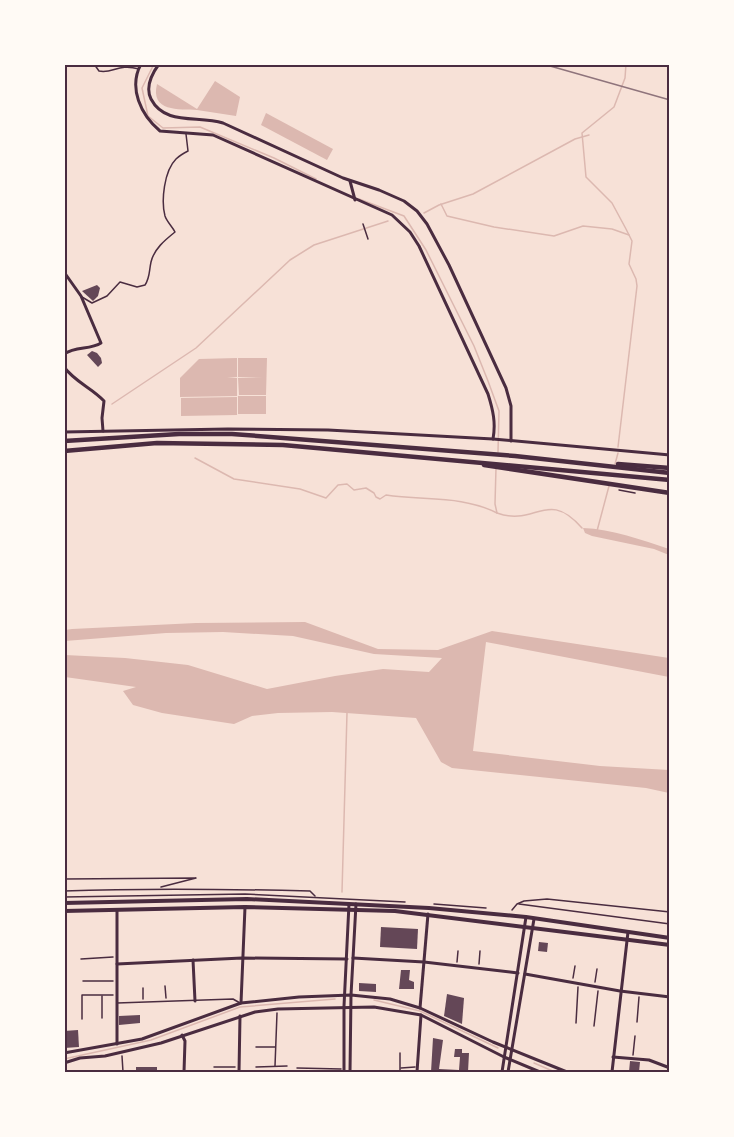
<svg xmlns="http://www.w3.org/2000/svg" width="734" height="1137" viewBox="0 0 734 1137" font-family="'Golos Text',sans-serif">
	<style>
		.water { fill: #dcb8b0 }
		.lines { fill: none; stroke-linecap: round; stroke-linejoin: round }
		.stream { stroke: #dcb8b0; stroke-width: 1.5 }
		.building { fill: #644757 }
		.path { stroke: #4a2c40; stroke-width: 1.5 }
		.service { stroke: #4a2c40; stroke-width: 1.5 }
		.minor { stroke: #4a2c40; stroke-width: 3 }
		.tertiary { stroke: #4a2c40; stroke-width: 4 }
		.trunk { stroke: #4a2c40; stroke-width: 4.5 }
		.rail { stroke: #8f747c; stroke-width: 1.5 }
		.neatline { fill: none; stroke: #4a2c40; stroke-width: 2 }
	</style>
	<rect width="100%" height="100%" fill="#f7e1d7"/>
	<g class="water">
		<path d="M215,81L240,97L236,116C223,114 210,112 197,110C179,109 150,112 157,84L197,109Z"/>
		<path d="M266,113L333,149L327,160L261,125Z"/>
		<path d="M237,358V377H227L237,378V396L180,397V378L199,359Z"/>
		<path d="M238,358H267L266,395H239L238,378L263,377H238Z"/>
		<rect x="238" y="396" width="28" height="18"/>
		<path d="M237,397V415L181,416V398Z"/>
		<path d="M583,528C612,529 642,540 669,549V555L654,549L592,536L585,533Z"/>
		<path d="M305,622L378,649L438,650L492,631L669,658V677L486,642L473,751L600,766L669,770V793L646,788L452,768L441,762L416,718L332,712L278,713L252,716L234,724L162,713L133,705L123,691L136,687L65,677V655L125,658L188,665L267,689L335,676L383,669L429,672L442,658L374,654L293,636L223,632L166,633L65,641V630L72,629L196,623Z"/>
	</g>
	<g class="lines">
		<g class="stream">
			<path d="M154,64L142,88L148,116L163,128L200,127L274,158L316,179"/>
			<path d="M359,199L404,216L426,250L474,346L488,381L499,411L498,452"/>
			<path d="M441,204L447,216L494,227L554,236L583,226L612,229L629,235"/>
			<path d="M424,213L439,205L473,194L575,139L589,135"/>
			<path d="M112,404L196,348L290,260L314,245L388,221"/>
			<path d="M618,447L637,286L636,279L629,264L632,241L626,229L612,203L586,177L582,133L614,107L625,78L626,64"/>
			<path d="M195,458L234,479L300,489L326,498L338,485L347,484L354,490L366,488L374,493L376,497L380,499L386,495C424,501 462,495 497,513"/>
			<path d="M615,464L618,453"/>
			<path d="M496,468L495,504L497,513C536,527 547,488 582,528"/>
			<path d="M597,531L609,486"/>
			<path d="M342,892L347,713"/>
			<path d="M374,1000L420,1011L498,1048"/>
			<path d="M64,1059L151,1040L240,1007L335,999"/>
			<path d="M534,1063L555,1072"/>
		</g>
	</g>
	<g class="building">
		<path d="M97,285L100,288L98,296L93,301L82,291Z"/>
		<path d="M92,351L97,353L101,358L102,363L98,367L87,355Z"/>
		<path d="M381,927L418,929L417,949L380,947Z"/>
		<path d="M539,942L548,943L547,952L538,951Z"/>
		<path d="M401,970H410L409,980L414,982V989H399Z"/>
		<path d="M359,983L376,984V992L359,991Z"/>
		<path d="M447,994L464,998L462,1024L444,1016Z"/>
		<path d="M140,1015V1023L119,1025V1016Z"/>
		<path d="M78,1030L79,1047L64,1048V1031Z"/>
		<path d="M433,1038L443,1040L439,1069L459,1070L460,1057H454L455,1049H462V1053H469L468,1072H431Z"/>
		<path d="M630,1061L640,1062L639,1072H629Z"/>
		<rect x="136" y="1067" width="21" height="5"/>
	</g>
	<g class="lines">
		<g class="path">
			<path d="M363,224L368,239"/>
			<path d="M619,490L635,493"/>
			<path d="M64,879L196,878L161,887"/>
			<path d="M64,891C146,888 228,889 310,891L315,896"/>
			<path d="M64,897L245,894L405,902"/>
			<path d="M434,904L486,908"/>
			<path d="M519,904L670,924"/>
			<path d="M512,910L517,904L524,901L547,899L670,912"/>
			<path d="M81,959L113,957"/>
			<path d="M457,962L458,951"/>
			<path d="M479,964L480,951"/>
			<path d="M573,978L575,966"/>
			<path d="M83,981H113"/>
			<path d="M595,982L597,969"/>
			<path d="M165,986L166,998"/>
			<path d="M143,988V999"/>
			<path d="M102,996V1018"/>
			<path d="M82,1019V995H113"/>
			<path d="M637,1022L639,997"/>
			<path d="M576,1023L578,987"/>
			<path d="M594,1026L598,991"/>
			<path d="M256,1047H275"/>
			<path d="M400,1053V1072"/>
			<path d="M633,1055L635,1036"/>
			<path d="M122,1056L123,1072"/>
			<path d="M275,1066L277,1013"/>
			<path d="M214,1067H235"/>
			<path d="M256,1067L287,1066"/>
			<path d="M297,1068L341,1069"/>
			<path d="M401,1068L415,1067"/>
		</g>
		<g class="service">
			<path d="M94,64L99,71C113,74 118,63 139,69"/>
			<path d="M82,297L92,303L107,296L120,282L137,287L145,285C150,278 149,271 151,262C154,249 165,240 175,232C172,226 167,222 165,216C161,201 164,171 176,159C179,156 184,153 188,151L186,134"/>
			<path d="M117,1003L233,999L240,1003"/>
		</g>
		<g class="minor">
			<path d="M141,64C128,88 141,115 160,131L213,135L392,215L410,232L419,246L488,394C493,410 496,423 493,439"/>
			<path d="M159,64C151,75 145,87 151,99C165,126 198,115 223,123L343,178L379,190L404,201L417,211L427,224L449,265L506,388L511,406V441"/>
			<path d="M350,181L355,200"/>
			<path d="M64,272L81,296L101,343C90,350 76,346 64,354"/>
			<path d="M64,367C75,382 92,388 104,401L102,418L103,431"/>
			<path d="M64,432L228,429L328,430L493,439L670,455"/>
			<path d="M117,910V1044"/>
			<path d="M353,958L424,962L518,973"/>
			<path d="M193,960L195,1001"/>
			<path d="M117,964L242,958L347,959"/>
			<path d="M525,974L620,991L670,997"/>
			<path d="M241,1003L245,907"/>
			<path d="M420,1008L428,914"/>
			<path d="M182,1035L185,1041L184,1072"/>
			<path d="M64,1053L142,1039L241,1003L299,997L351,995L390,999L420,1008L493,1042L567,1072"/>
			<path d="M613,1057L649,1060L670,1068"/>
			<path d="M64,1063L80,1058L105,1056L161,1043L255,1012L278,1009L374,1007L421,1015L504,1057L540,1072"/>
			<path d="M239,1072L240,1016"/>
			<path d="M344,1072V1006L349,904"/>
			<path d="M350,1072L351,995L356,904"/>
			<path d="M417,1072L421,1015"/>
			<path d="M502,1072L526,917"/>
			<path d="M508,1072L534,919"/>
			<path d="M612,1072L628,932"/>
		</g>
		<g class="tertiary">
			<path d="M64,903L247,899L429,908L526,917L670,938"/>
			<path d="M64,911L245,907L395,911L670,945"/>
		</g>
		<g class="trunk">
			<path d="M64,441L179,434H232L515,456L670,473"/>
			<path d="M64,451L157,443L283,445L670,480"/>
			<path d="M618,464L670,468"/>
			<path d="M484,465L670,493"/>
		</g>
		<path class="rail" d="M543,64L670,100"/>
	</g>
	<rect width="734" height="1137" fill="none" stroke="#fffaf5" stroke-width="132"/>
	<rect x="66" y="66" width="602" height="1005" class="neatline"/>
</svg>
